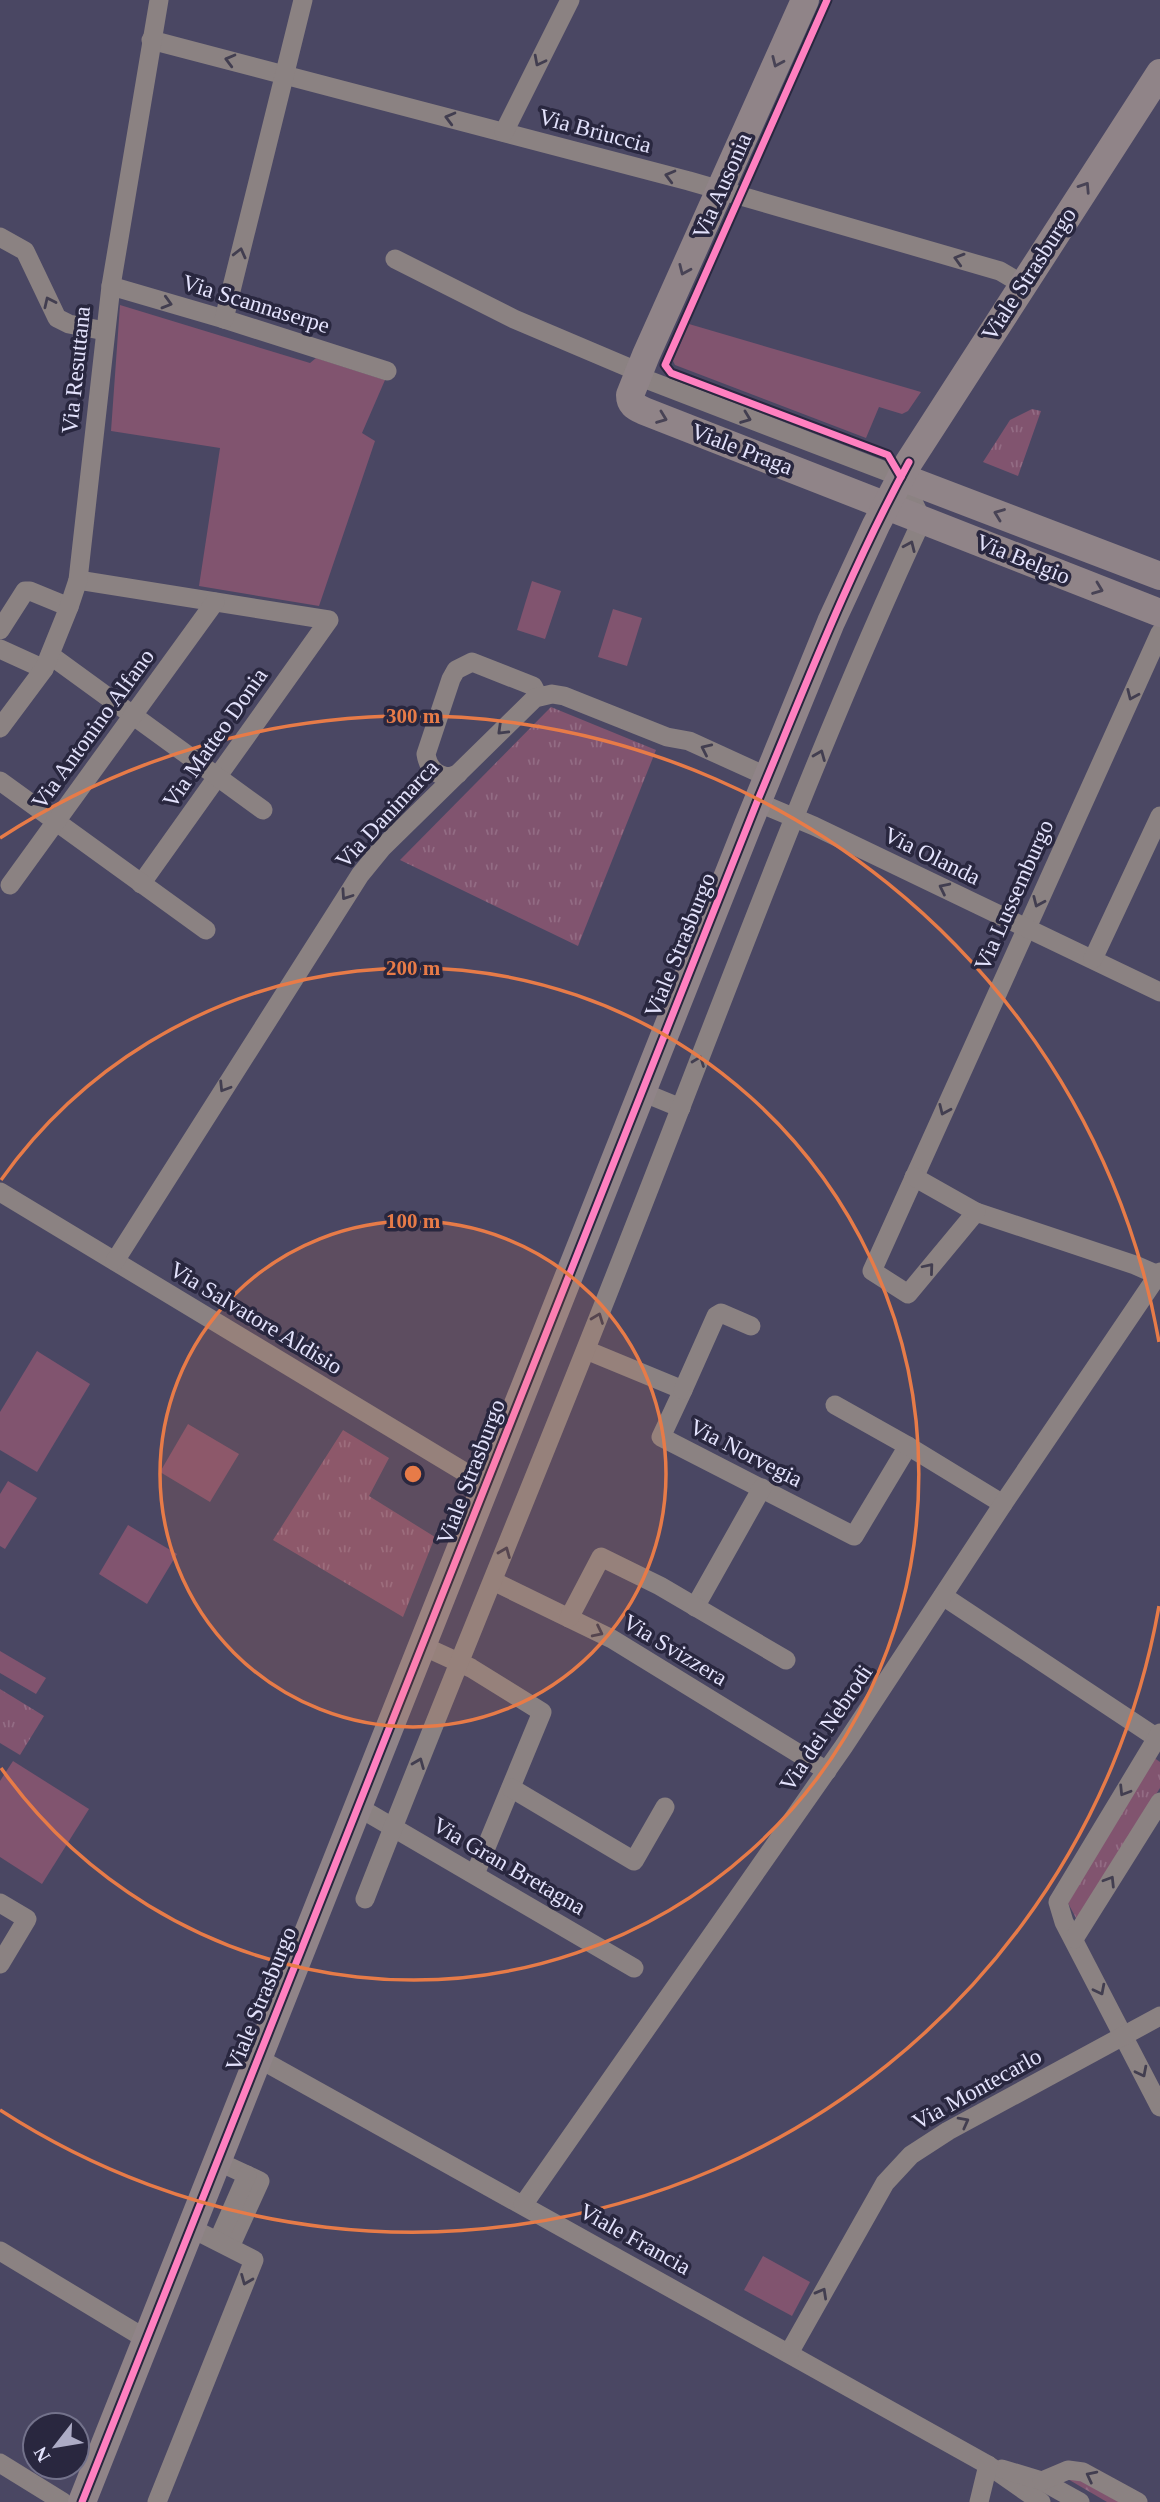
<svg xmlns="http://www.w3.org/2000/svg" width="1160" height="2502" viewBox="0 0 1160 2502" font-family="'Times New Roman',serif">
	<style>
		.grass { fill: url(#grass-tufts) }
		.forest { fill: url(#forest-firs) }
		.garden { fill: #81546f }
		.lines { fill: none; stroke-linecap: round; stroke-linejoin: round }
		.street { stroke: #8b8282; stroke-width: 19 }
		.secondary { stroke: #908488; stroke-width: 28 }
		.cycleway-casing { stroke: #29273f; stroke-width: 11 }
		.cycleway { stroke: #ff80c0; stroke-width: 7 }
		.oneway { stroke: #423e50 }
		.oneway2 { stroke: #484355 }
		.ring { fill: none; stroke: #e77b48; stroke-width: 3.5 }
		.labels { text-anchor: middle; dominant-baseline: central; stroke-width: 7; stroke-linejoin: round; paint-order: stroke }
		.street-label { font-size: 23px; fill: #e3e2fc; stroke: #29273f }
		.centre { fill: #e77b48; stroke: #29273f; stroke-width: 3.5 }
		.ring-label { font-size: 21px; text-anchor: middle; font-weight: bold; fill: #e77b48; stroke: #29273f; stroke-width: 7; stroke-linejoin: round; paint-order: stroke }
	</style>
	<defs>
		<pattern id="grass-tufts" width="24" height="20" patternUnits="userSpaceOnUse" patternTransform="scale(1.75)"><rect width="24" height="20" fill="#81546f"/><path d="M3 7l-1-3M5 7V3M7 7l1-3M15 17l-1-3M17 17v-4M19 17l1-3" fill="none" stroke="#936c84"/></pattern>
		<pattern id="forest-firs" width="22" height="20" patternUnits="userSpaceOnUse" patternTransform="scale(1.75)"><rect width="22" height="20" fill="#81546f"/><path d="M5 1l3.5 6h-7zM16 11l3.5 6h-7z" fill="#936c84"/></pattern>
	</defs>
	<rect width="100%" height="100%" fill="#4a4763"/>
	<g class="grass">
		<path d="M1032,409L1041,411L1018,476L983,462L1010,420Z"/>
		<path d="M551,707L656,750L578,946L400,860Z"/>
		<path d="M343,1430L389,1458L369,1496L435,1537L403,1617L273,1540Z"/>
		<path d="M0,1689L44,1716L20,1755L0,1743Z"/>
		<path d="M1153,1757L1160,1762V1788L1077,1920L1068,1903Z"/>
	</g>
	<path class="forest" d="M1077,2477L1129,2502H1107L1066,2478Z"/>
	<g class="garden">
		<path d="M120,305L310,363L316,358L385,380L362,433L375,441L319,606L199,586L220,448L111,431Z"/>
		<path d="M689,324L921,392L908,411L902,414L879,407L866,438L675,365L673,361Z"/>
		<path d="M532,581L561,591L545,639L517,630Z"/>
		<path d="M613,609L642,618L627,666L598,657Z"/>
		<path d="M37,1351L90,1384L37,1472L0,1450V1412Z"/>
		<path d="M188,1424L239,1454L210,1502L160,1472Z"/>
		<path d="M8,1481L37,1498L5,1549L0,1546V1494Z"/>
		<path d="M128,1525L177,1554L147,1604L99,1574Z"/>
		<path d="M0,1651L46,1678L36,1694L0,1673Z"/>
		<path d="M13,1761L89,1809L42,1884L0,1857V1781Z"/>
		<path d="M763,2256L810,2282L792,2316L744,2290Z"/>
	</g>
	<g class="lines">
		<g class="street">
			<path d="M151,40L689,181L1000,271L1022,284"/>
			<path d="M504,132L570,0"/>
			<path d="M0,237L25,251L57,318L69,324L105,331"/>
			<path d="M111,286L224,319L387,371"/>
			<path d="M224,319L303,0"/>
			<path d="M78,580L329,620L141,884"/>
			<path d="M0,630L25,591H30L69,607"/>
			<path d="M1160,633L872,1271L908,1294L976,1212L1135,1265L1160,1276"/>
			<path d="M0,649L44,669"/>
			<path d="M50,655L263,810"/>
			<path d="M0,728L44,669L69,607L78,580L111,286L159,0"/>
			<path d="M458,774L449,777C435,775 428,767 426,754L451,679L456,670L472,662L533,686L537,694L535,698"/>
			<path d="M0,781L206,930"/>
			<path d="M757,802L814,826L1160,992"/>
			<path d="M10,885L215,602"/>
			<path d="M1093,959L1160,816"/>
			<path d="M642,1092L681,1108"/>
			<path d="M914,1177L976,1212"/>
			<path d="M0,1192L486,1485"/>
			<path d="M115,1261L360,875L382,848L535,698L552,694L564,696L667,737L689,741L768,777"/>
			<path d="M586,1350L683,1390L661,1437L854,1536L908,1446"/>
			<path d="M683,1390L716,1316L721,1313L751,1326"/>
			<path d="M835,1405L908,1446L1003,1504"/>
			<path d="M493,1581L612,1639L827,1771"/>
			<path d="M943,1596L1160,1740"/>
			<path d="M695,1607L762,1488"/>
			<path d="M569,1618L601,1557L660,1586L786,1660"/>
			<path d="M423,1646L471,1668L542,1712L475,1874"/>
			<path d="M1160,1733L1058,1902L1064,1922L1160,2107"/>
			<path d="M511,1788L634,1861L665,1807"/>
			<path d="M358,1807L634,1968"/>
			<path d="M365,1899C451,1678 543,1460 629,1240C724,999 813,755 922,520L901,477L648,380L639,372L514,319L395,259"/>
			<path d="M0,1903L27,1919L0,1964"/>
			<path d="M1074,1939L1160,1802"/>
			<path d="M258,2058L988,2465L1041,2502"/>
			<path d="M217,2161L260,2181L230,2247"/>
			<path d="M523,2205L844,1746L1003,1504L1160,1272"/>
			<path d="M218,2241L247,2175"/>
			<path d="M0,2251L146,2339"/>
			<path d="M789,2353L885,2183L911,2155L948,2131L1160,2016"/>
			<path d="M0,2463L63,2502"/>
			<path d="M1002,2469L1042,2481L1080,2502"/>
			<path d="M1042,2481L1068,2470L1083,2472L1138,2502"/>
			<path d="M157,2502L254,2260L191,2228"/>
			<path d="M979,2502L988,2465"/>
		</g>
		<g class="secondary">
			<path d="M805,0L646,355L630,395C630,405 636,407 644,411L1160,613"/>
			<path d="M901,477L1160,576"/>
			<path d="M82,2502L748,825L831,622L876,525L909,462L1160,73"/>
		</g>
		<g class="cycleway-casing">
			<g id="cycleway">
				<path d="M827,0L665,365L671,373L888,455L901,477"/>
				<path d="M82,2502L757,802C805,687 849,572 909,462"/>
			</g>
		</g>
		<use href="#cycleway" class="cycleway"/>
	</g>
	<defs><path id="oneway-chevron" d="M-2-3.5L2.5 0L-2 3.5" fill="none" stroke-width="1.6" stroke-linecap="round" stroke-linejoin="round" transform="scale(1.75)"/></defs>
	<g class="oneway">
		<use href="#oneway-chevron" transform="translate(230 60) rotate(-165)"/>
		<use href="#oneway-chevron" transform="translate(539 61) rotate(117)"/>
		<use href="#oneway-chevron" transform="translate(450 118) rotate(-165)"/>
		<use href="#oneway-chevron" transform="translate(670 176) rotate(-165)"/>
		<use href="#oneway-chevron" transform="translate(240 253) rotate(-76)"/>
		<use href="#oneway-chevron" transform="translate(959 259) rotate(-164)"/>
		<use href="#oneway-chevron" transform="translate(49 302) rotate(-115)"/>
		<use href="#oneway-chevron" transform="translate(167 303) rotate(16)"/>
		<use href="#oneway-chevron" transform="translate(746 418) rotate(21)"/>
		<use href="#oneway-chevron" transform="translate(910 546) rotate(-66)"/>
		<use href="#oneway-chevron" transform="translate(1132 695) rotate(114)"/>
		<use href="#oneway-chevron" transform="translate(502 730) rotate(136)"/>
		<use href="#oneway-chevron" transform="translate(706 749) rotate(-155)"/>
		<use href="#oneway-chevron" transform="translate(820 755) rotate(-68)"/>
		<use href="#oneway-chevron" transform="translate(944 888) rotate(-154)"/>
		<use href="#oneway-chevron" transform="translate(346 895) rotate(124)"/>
		<use href="#oneway-chevron" transform="translate(1038 902) rotate(114)"/>
		<use href="#oneway-chevron" transform="translate(699 1061) rotate(-69)"/>
		<use href="#oneway-chevron" transform="translate(224 1087) rotate(122)"/>
		<use href="#oneway-chevron" transform="translate(944 1110) rotate(114)"/>
		<use href="#oneway-chevron" transform="translate(929 1268) rotate(-50)"/>
		<use href="#oneway-chevron" transform="translate(598 1318) rotate(-69)"/>
		<use href="#oneway-chevron" transform="translate(505 1552) rotate(-68)"/>
		<use href="#oneway-chevron" transform="translate(598 1632) rotate(26)"/>
		<use href="#oneway-chevron" transform="translate(419 1763) rotate(-68)"/>
		<use href="#oneway-chevron" transform="translate(1124 1791) rotate(122)"/>
		<use href="#oneway-chevron" transform="translate(1110 1881) rotate(-58)"/>
		<use href="#oneway-chevron" transform="translate(1100 1990) rotate(63)"/>
		<use href="#oneway-chevron" transform="translate(1142 2072) rotate(63)"/>
		<use href="#oneway-chevron" transform="translate(964 2122) rotate(-28)"/>
		<use href="#oneway-chevron" transform="translate(246 2280) rotate(112)"/>
		<use href="#oneway-chevron" transform="translate(822 2293) rotate(-61)"/>
		<use href="#oneway-chevron" transform="translate(1091 2476) rotate(-153)"/>
	</g>
	<g class="oneway2">
		<use href="#oneway-chevron" transform="translate(777 62) rotate(114)"/>
		<use href="#oneway-chevron" transform="translate(1085 187) rotate(-57)"/>
		<use href="#oneway-chevron" transform="translate(684 270) rotate(114)"/>
		<use href="#oneway-chevron" transform="translate(662 418) rotate(21)"/>
		<use href="#oneway-chevron" transform="translate(999 514) rotate(-159)"/>
		<use href="#oneway-chevron" transform="translate(1098 589) rotate(21)"/>
	</g>
	<circle cx="413" cy="1474" r="253" fill="#e77b48" fill-opacity=".12"/>
	<g class="ring">
		<circle cx="413" cy="1474" r="253"/>
		<path d="M1 1180A506 506 0 1 1 1 1768"/>
		<path d="M1159 1606A758 758 0 0 1 0 2110M0 838A758 758 0 0 1 1159 1342"/>
	</g>
	<g class="labels">
		<g class="street-label">
			<text transform="translate(595 131) rotate(15)">Via Briuccia</text>
			<text transform="translate(722 186) rotate(-66)">Via Ausonia</text>
			<text transform="translate(1029 274) rotate(-57)">Viale Strasburgo</text>
			<text transform="translate(256 304) rotate(17)">Via Scannaserpe</text>
			<text transform="translate(76 370) rotate(-84)">Via Resuttana</text>
			<text transform="translate(742 449) rotate(21)">Viale Praga</text>
			<text transform="translate(1023 559) rotate(22)">Via Belgio</text>
			<text transform="translate(93 729) rotate(-54)">Via Antonino Alfano</text>
			<text transform="translate(215 738) rotate(-55)">Via Matteo Donia</text>
			<text transform="translate(387 814) rotate(-47)">Via Danimarca</text>
			<text transform="translate(932 856) rotate(26)">Via Olanda</text>
			<text transform="translate(1014 895) rotate(-66)">Via Lussemburgo</text>
			<text transform="translate(680 945) rotate(-68)">Viale Strasburgo</text>
			<text transform="translate(256 1318) rotate(31)">Via Salvatore Aldisio</text>
			<text transform="translate(746 1453) rotate(27)">Via Norvegia</text>
			<text transform="translate(471 1472) rotate(-69)">Viale Strasburgo</text>
			<text transform="translate(675 1650) rotate(31)">Via Svizzera</text>
			<text transform="translate(826 1728) rotate(-56)">Via dei Nebrodi</text>
			<text transform="translate(509 1866) rotate(30)">Via Gran Bretagna</text>
			<text transform="translate(261 1999) rotate(-68)">Viale Strasburgo</text>
			<text transform="translate(977 2089) rotate(-29)">Via Montecarlo</text>
			<text transform="translate(635 2239) rotate(29)">Viale Francia</text>
		</g>
	</g>
	<circle cx="413" cy="1474" r="10" class="centre"/>
	<g class="ring-label">
		<text x="413" y="723">300 m</text>
		<text x="413" y="975">200 m</text>
		<text x="413" y="1228">100 m</text>
	</g>
	<g transform="translate(56 2446) rotate(239)"><circle r="33" fill="#29273f" stroke="#73728b" stroke-width="2"/>
	<path d="M0-5L12 26L0 18L-12 26Z" fill="#adacc6"/>
	<text y="-10" font-size="19" font-weight="bold" text-anchor="middle" fill="#e3e2fc">N</text>
	</g>
</svg>
